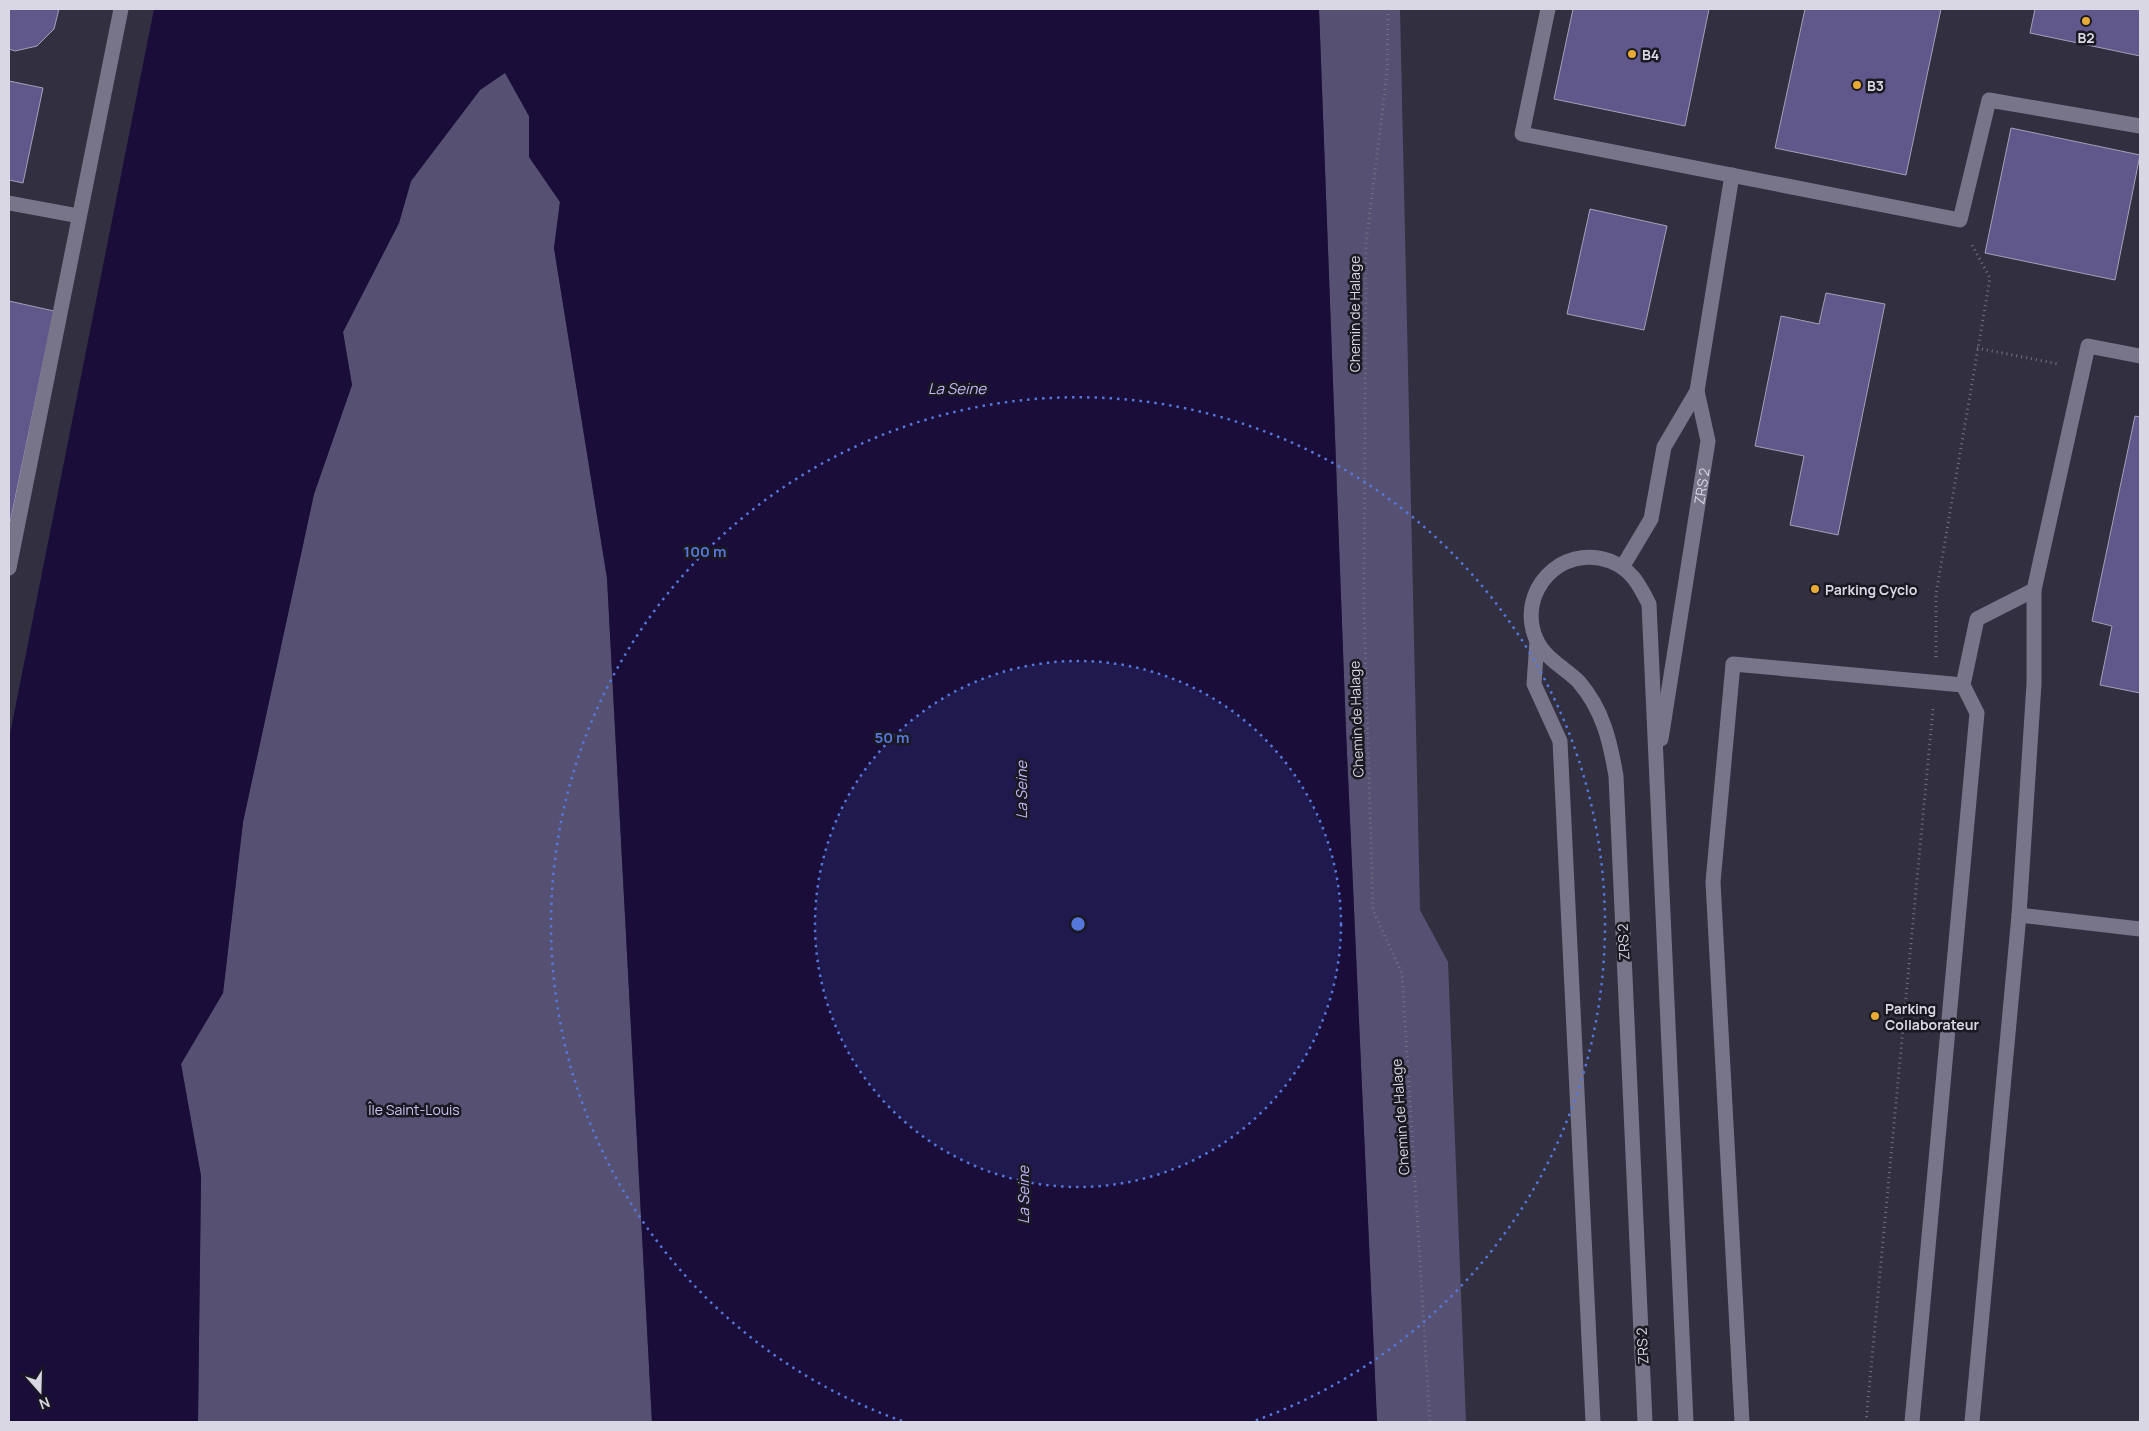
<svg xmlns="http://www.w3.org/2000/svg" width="2149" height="1431" viewBox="0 0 2149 1431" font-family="Manrope,sans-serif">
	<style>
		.green { fill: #565173 }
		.water { fill: #1a0d3a }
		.building { fill: #60578b; stroke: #a4a1b8 }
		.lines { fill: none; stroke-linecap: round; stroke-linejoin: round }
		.path { stroke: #737181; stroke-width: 3; stroke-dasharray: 1 4; stroke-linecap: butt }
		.lane { stroke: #78758a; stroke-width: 15 }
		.ring { fill: none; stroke: #5577db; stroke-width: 2.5; stroke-dasharray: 2.5 5 }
		.poi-dot { fill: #e6ac36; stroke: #1a1921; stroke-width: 2 }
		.labels { text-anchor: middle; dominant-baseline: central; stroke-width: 5; stroke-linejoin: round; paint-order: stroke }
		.poi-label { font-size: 14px; font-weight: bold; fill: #d8d7e3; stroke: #1a1921; text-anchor: start }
		.street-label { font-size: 14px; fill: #d8d7e3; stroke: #1a1921 }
		.park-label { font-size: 14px; fill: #cbc5f5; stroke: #1a1921 }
		.water-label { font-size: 15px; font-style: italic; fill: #c0b7f8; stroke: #1a1921 }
		.centre { fill: #5577db; stroke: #1a1921; stroke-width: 2.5 }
		.ring-label { font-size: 15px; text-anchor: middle; font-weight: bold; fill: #5577db; stroke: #1a1921; stroke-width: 5; stroke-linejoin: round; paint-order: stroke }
	</style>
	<rect width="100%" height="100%" fill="#322f41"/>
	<g class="green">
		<path d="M1319,9H1400L1420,910L1448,962L1466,1422H1377L1346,731Z"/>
		<path d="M505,72L529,116V157L560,202L554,248L607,578L652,1422H198L201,1176L181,1064L223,993L243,822L314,494L352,385L343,332L399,223L411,181L480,90Z"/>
	</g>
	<path class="water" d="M154,9H1319L1346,731L1377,1422H652L607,578L554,248L560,202L529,157V116L505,73L480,90L411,181L399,223L343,332L352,385L314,494L243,822L223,993L181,1064L201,1176L198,1422H9V739Z"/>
	<g class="building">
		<path d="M9,9H59L54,29L37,46L15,51L9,49Z"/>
		<path d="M1573,9H1709L1685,126L1554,99Z"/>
		<path d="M1805,9H1941L1906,175L1775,148Z"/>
		<path d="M2035,9H2140V56L2030,33Z"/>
		<path d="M9,81L43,88L23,183L9,180Z"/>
		<path d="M2011,128L2140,155L2115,280L1985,253Z"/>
		<path d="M1590,209L1667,226L1644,330L1567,314Z"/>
		<path d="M1826,293L1885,304L1838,535L1790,525L1804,456L1755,446L1781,316L1819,324Z"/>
		<path d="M9,301L54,311L9,528Z"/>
		<path d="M2135,416L2140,417V693L2100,685L2112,626L2092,621Z"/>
	</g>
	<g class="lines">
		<g class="path">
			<path d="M1388,9L1387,73L1366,244L1364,610L1373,910L1402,974L1430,1422"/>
			<path d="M1977,348L2058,364"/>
			<path d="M1936,657V594L1990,278L1971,243"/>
			<path d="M1866,1422L1933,709"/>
		</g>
		<g class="lane">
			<path d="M1548,9L1522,134L1960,220L1989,100L2140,126"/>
			<path d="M9,203L79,216"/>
			<path d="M1623,566L1651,519L1664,447L1697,391L1732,175"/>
			<path d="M9,568L121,9"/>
			<path d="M1537,641L1534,684L1560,741L1593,1422"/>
			<path id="s1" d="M1661,739L1708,441L1697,391"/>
			<path d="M2019,915L2140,929"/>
			<path d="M1645,1422L1616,776C1610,741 1603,710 1579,682C1565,668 1544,658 1536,639C1516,592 1561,543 1610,561C1631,569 1639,584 1649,604L1686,1422"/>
			<path d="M1742,1422L1713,882L1733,664L1963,685"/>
			<path d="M1912,1422L1977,713L1963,685L1977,619L2034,590L2088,346L2140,356"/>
			<path d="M1972,1422L2019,915L2034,684V590"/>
		</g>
	</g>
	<circle cx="1078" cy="924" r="263" fill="#5577db" fill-opacity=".12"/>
	<g class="ring">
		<circle cx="1078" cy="924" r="263"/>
		<path d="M902 1421A527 527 0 1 1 1254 1421"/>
	</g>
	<g class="poi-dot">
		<circle cx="2086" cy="21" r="5"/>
		<circle cx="1632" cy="54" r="5"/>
		<circle cx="1857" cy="85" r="5"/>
		<circle cx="1815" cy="589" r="5"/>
		<circle cx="1875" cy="1016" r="5"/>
	</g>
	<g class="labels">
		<g class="poi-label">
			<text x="2086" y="37" text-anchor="middle">B2</text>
			<text x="1642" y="54">B4</text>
			<text x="1867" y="85">B3</text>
			<text x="1825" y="589">Parking Cyclo</text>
			<text x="1885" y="1008">Parking<tspan x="1885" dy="16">Collaborateur</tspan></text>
		</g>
		<g class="street-label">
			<text transform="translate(1354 314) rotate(-90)">Chemin de Halage</text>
			<text stroke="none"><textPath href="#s1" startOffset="256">ZRS 2</textPath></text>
			<text transform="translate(1356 719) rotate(-92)">Chemin de Halage</text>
			<text transform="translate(1623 942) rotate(-93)">ZRS 2</text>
			<text transform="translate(1400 1117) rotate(-94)">Chemin de Halage</text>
			<text transform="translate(1642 1346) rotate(-93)">ZRS 2</text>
		</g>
		<g class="park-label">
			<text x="414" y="1109">Île Saint-Louis</text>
		</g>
		<g class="water-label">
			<text x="957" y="388">La Seine</text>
			<text transform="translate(1021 790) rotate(-90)">La Seine</text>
			<text transform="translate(1023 1195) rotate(-90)">La Seine</text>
		</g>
	</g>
	<circle cx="1078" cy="924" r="8" class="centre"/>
	<g class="ring-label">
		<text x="705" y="557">100 m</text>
		<text x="892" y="743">50 m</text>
	</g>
	<rect width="2149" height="1431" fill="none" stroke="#d8d7e3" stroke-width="20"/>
	<g transform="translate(40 1391) rotate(160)" stroke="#1a1921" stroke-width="4" paint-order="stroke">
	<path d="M0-4L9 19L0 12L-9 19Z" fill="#d8d7e3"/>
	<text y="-8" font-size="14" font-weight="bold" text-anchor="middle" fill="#d8d7e3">N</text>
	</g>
</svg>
